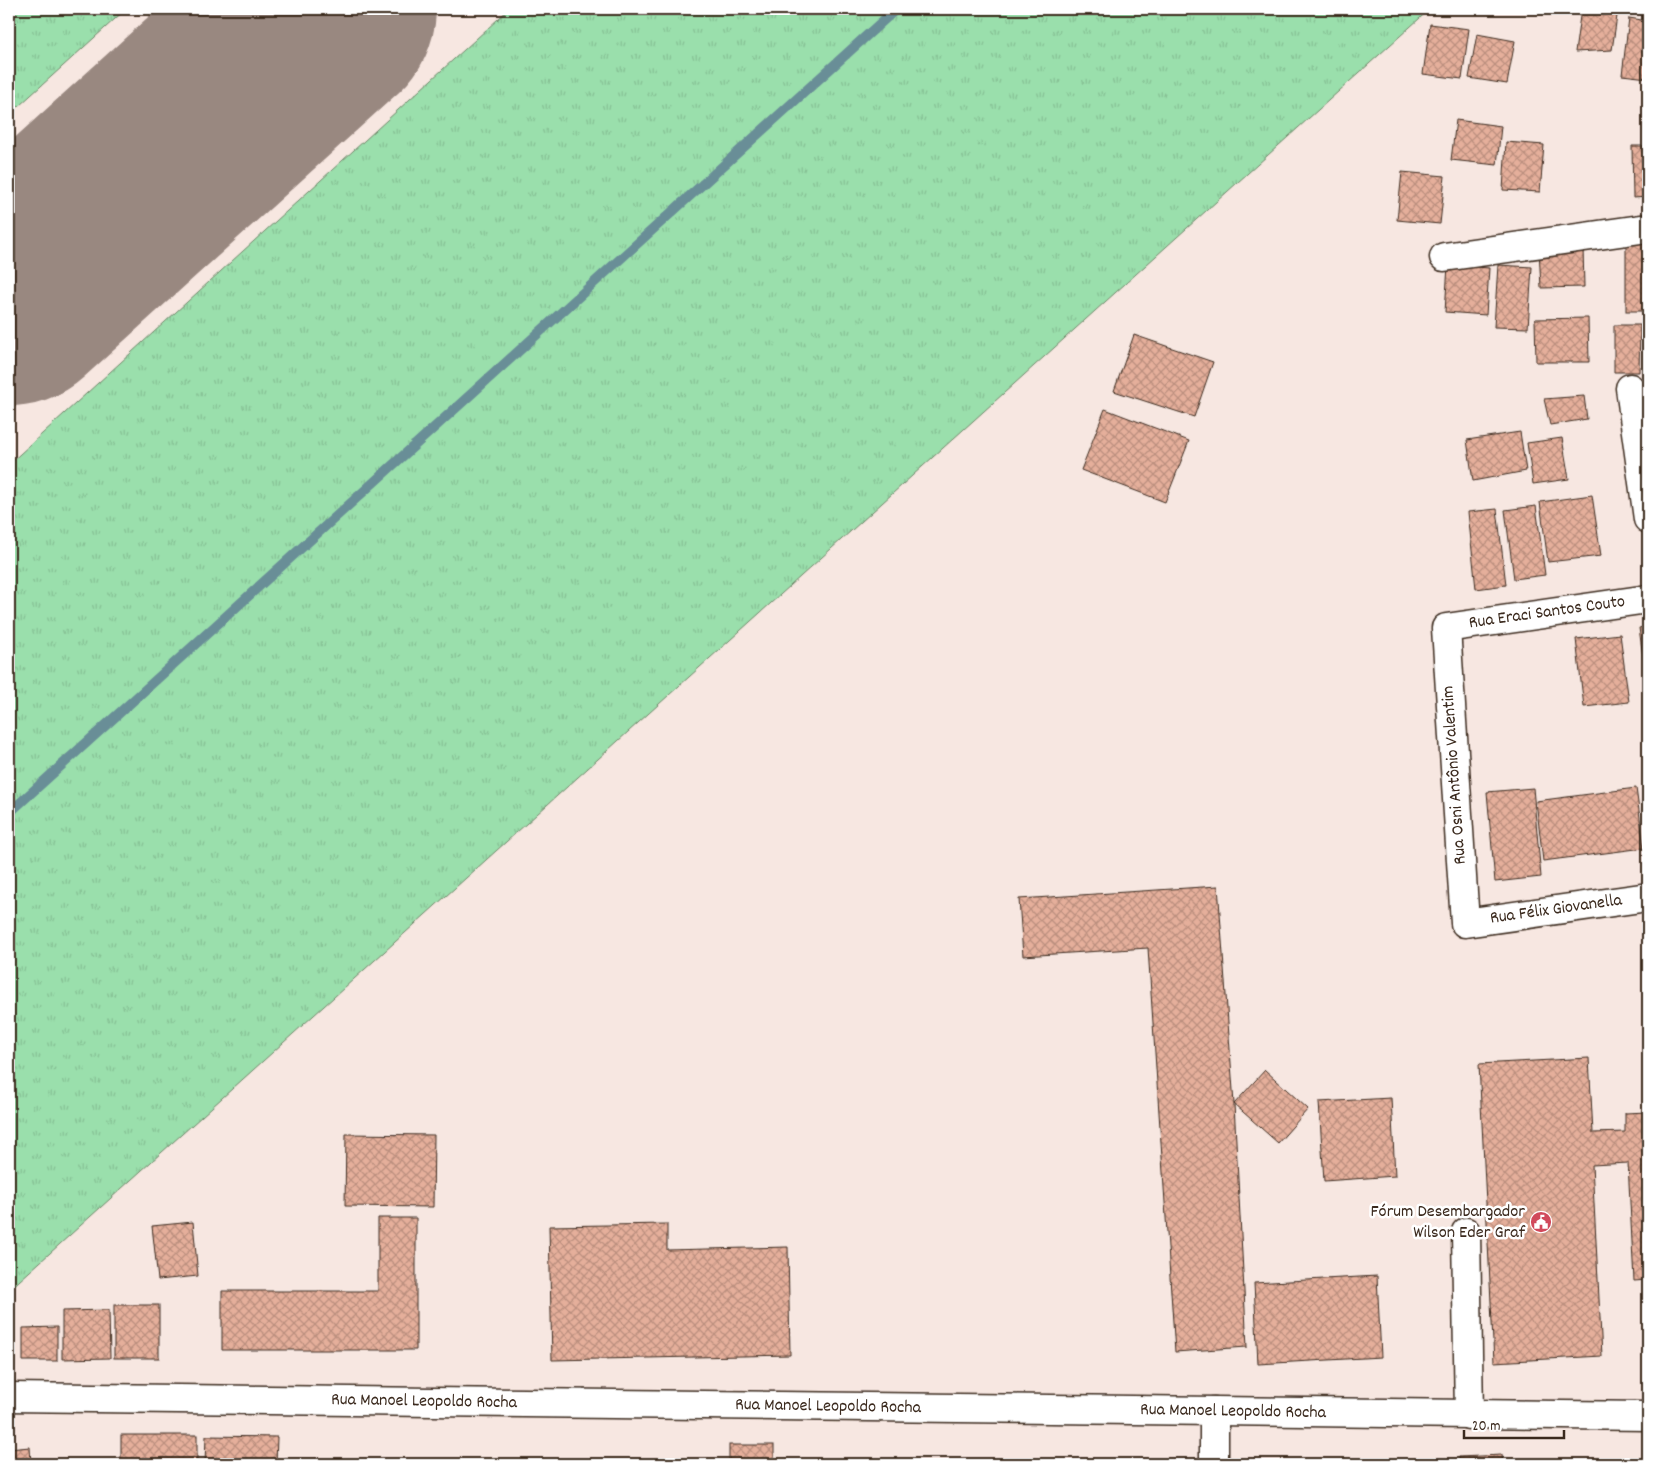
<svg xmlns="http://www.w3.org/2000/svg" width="1657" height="1473" viewBox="0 0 1657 1473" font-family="Dekko,sans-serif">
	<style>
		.grass { fill: url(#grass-tufts); stroke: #6a8465 }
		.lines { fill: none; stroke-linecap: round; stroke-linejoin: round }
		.stream { stroke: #698e97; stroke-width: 10 }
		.runway { stroke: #998880; stroke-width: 224 }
		.building { fill: url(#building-cross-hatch); stroke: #3b2a1e }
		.minor-casing { stroke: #3b2a1e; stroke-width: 31 }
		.secondary-casing { stroke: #3b2a1e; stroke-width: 31 }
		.minor { stroke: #fff; stroke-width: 28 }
		.secondary { stroke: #fff; stroke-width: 28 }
		.labels { text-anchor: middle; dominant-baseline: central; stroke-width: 5; stroke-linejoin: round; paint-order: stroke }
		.street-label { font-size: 18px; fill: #3b2a1e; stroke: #fff }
		.poi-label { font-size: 18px; fill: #3b2a1e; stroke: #fff; text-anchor: end }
	</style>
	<defs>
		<pattern id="grass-tufts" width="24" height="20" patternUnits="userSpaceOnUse" patternTransform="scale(1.25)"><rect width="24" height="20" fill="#9adfac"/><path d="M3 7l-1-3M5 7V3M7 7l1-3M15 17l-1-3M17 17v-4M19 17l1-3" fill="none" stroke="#86c094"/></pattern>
		<pattern id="building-cross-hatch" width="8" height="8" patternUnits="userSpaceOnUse" patternTransform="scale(1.25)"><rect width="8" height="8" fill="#e5af9b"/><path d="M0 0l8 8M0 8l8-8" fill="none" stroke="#bb8f7e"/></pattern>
	</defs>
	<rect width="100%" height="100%" fill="#f7e7e1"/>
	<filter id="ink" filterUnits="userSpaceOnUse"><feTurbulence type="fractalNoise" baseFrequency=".02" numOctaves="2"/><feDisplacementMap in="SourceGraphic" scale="10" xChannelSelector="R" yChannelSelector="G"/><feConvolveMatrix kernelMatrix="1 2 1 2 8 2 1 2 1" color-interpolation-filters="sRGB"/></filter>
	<g filter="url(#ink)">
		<g class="grass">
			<path d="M9,9H126L9,115Z"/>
			<path d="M509,9H1430L9,1290V464Z"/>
		</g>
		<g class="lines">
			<path class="stream" d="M9,813L896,9"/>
			<path class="runway" d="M9,294L324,9"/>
		</g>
		<g class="building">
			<path d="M1581,9H1618L1612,50L1575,52Z"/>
			<path d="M1629,18L1648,21V78L1622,75Z"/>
			<path d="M1430,24L1469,29L1462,79L1423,74Z"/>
			<path d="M1477,34L1515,41L1507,84L1469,78Z"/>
			<path d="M1456,120L1501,126L1497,165L1451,160Z"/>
			<path d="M1506,142L1544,145L1540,192L1503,190Z"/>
			<path d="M1632,146H1648V197L1633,198Z"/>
			<path d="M1402,172L1445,176L1440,224L1397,220Z"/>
			<rect x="1626" y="241" width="22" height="70"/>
			<path d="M1583,248L1584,287L1541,288L1539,249Z"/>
			<path d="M1448,265L1489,268L1486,315L1445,312Z"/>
			<path d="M1498,265L1532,267L1528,328L1494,327Z"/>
			<path d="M1588,318L1589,362H1536L1535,319Z"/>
			<path d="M1614,325H1640L1639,372H1614Z"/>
			<path d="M1134,335L1213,362L1194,417L1114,391Z"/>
			<path d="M1584,396L1587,419L1550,425L1544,399Z"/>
			<path d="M1105,409L1189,441L1165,502L1081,470Z"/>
			<path d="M1520,432L1526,471L1473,481L1467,440Z"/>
			<path d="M1562,438L1569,479L1533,484L1527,443Z"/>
			<path d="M1592,495L1601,556L1548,562L1540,502Z"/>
			<path d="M1536,506L1545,575L1514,579L1505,510Z"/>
			<path d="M1497,509L1506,585L1476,589L1468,512Z"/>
			<path d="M1648,626V693L1639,628Z"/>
			<path d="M1620,634L1629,702L1584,707L1576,639Z"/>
			<path d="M1533,788L1541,877L1495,882L1487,792Z"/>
			<path d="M1636,788L1644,848L1543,861L1536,801Z"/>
			<path d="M1218,886L1234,1104L1247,1347L1175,1352L1148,948L1023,956L1019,899Z"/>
			<path d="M1589,1058L1593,1133L1625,1132V1113L1648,1112V1280L1634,1281L1628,1163L1592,1165L1602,1356L1494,1362L1479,1064Z"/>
			<path d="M1265,1070L1308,1109L1278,1143L1234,1104Z"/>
			<path d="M1391,1098L1395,1176L1324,1181L1319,1102Z"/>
			<path d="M346,1134L434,1135L433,1207L345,1206Z"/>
			<path d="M378,1218H416V1350H222V1291H378Z"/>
			<path d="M193,1222L198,1276L158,1280L152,1226Z"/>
			<path d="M667,1224V1250L788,1247L790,1355L552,1360L549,1226Z"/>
			<path d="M1377,1276L1381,1357L1258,1364L1254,1283Z"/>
			<rect x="114" y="1305" width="45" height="53"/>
			<path d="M109,1310L110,1358L62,1359V1311Z"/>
			<path d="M57,1327V1361H23V1328Z"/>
			<rect x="121" y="1435" width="76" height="29"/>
			<path d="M206,1436L277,1437L276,1464H205Z"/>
			<rect x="729" y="1445" width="45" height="19"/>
			<path d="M30,1447L31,1464H9V1449Z"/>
			<path d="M1502,1455L1503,1464H1460L1459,1457Z"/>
			<rect x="284" y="1459" width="45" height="5"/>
			<path d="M1414,1461L1415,1464H1372Z"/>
			<path d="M376,1463L439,1464H376Z"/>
		</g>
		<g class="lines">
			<g class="minor-casing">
				<g id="minor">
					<path d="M1444,257L1648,228"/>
					<path d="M1630,388L1648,519"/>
					<path d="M1648,599L1446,628L1465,923L1648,897"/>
					<path d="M1466,1232L1469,1415"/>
					<path d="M1214,1411V1464"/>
				</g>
			</g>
			<g class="secondary-casing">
				<path id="secondary" d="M9,1397L1648,1416"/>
			</g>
			<use href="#minor" class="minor"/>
			<use href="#secondary" class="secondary"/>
		</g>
	</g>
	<defs>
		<g id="civic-disc" transform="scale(1.125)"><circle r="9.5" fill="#d1495b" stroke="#fff"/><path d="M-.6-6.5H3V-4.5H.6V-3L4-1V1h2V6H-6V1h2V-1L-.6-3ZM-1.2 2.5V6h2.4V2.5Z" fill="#fff"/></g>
	</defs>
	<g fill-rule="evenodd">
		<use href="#civic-disc" x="1541" y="1222"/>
	</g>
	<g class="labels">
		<g class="street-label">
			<text transform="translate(1547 613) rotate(-8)">Rua Eraci Santos Couto</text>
			<text transform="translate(1455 775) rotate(-94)">Rua Osni Antônio Valentim</text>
			<text transform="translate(1556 910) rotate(-8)">Rua Félix Giovanella</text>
			<text transform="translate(424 1402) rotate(1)">Rua Manoel Leopoldo Rocha</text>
			<text transform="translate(828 1407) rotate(1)">Rua Manoel Leopoldo Rocha</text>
			<text transform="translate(1233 1412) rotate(1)">Rua Manoel Leopoldo Rocha</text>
		</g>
		<g class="poi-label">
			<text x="1525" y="1212">Fórum Desembargador<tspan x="1525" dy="21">Wilson Eder Graf</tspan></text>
		</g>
	</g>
	<rect width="1657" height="1473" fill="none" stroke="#fff" stroke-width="30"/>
	<rect x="15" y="15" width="1627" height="1443" fill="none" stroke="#3b2a1e" stroke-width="2" filter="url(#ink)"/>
	<path d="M1464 1430v8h100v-8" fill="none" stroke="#3b2a1e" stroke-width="2.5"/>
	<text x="1472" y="1430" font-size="15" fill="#3b2a1e" stroke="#ffffff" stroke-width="4" paint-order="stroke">20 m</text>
</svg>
